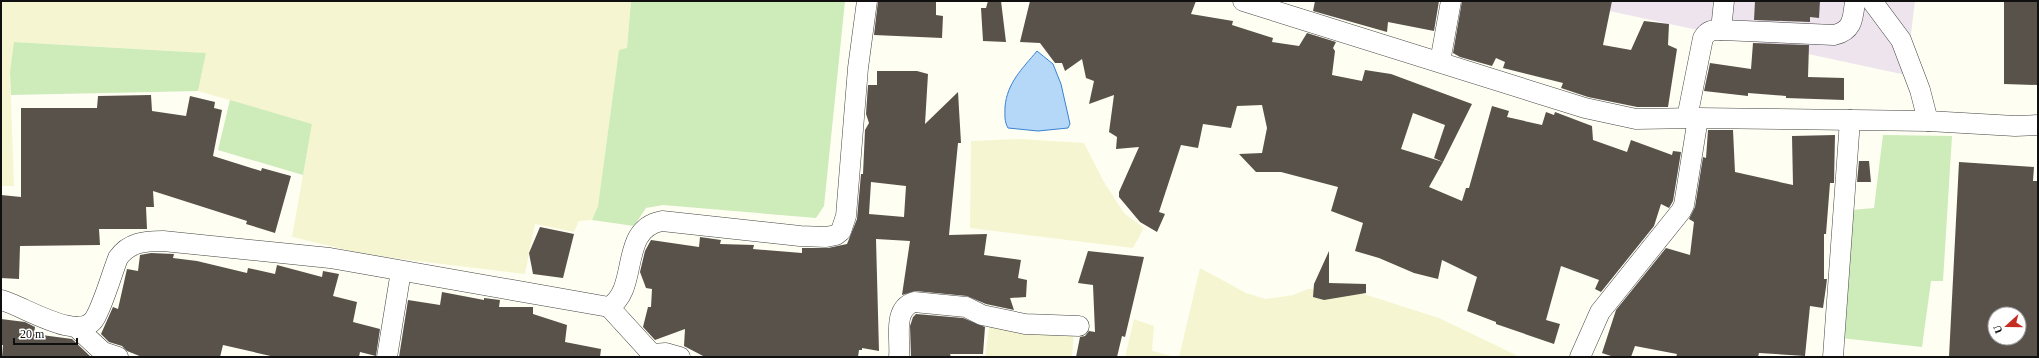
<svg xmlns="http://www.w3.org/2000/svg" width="2039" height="358" viewBox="0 0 2039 358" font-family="'Times New Roman',serif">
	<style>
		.industrial { fill: #eee4ee }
		.farmland { fill: #f5f6d1 }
		.green { fill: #ceebba }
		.water { fill: #b5d7f8; stroke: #3a83d2 }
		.building { fill: #59524b; fill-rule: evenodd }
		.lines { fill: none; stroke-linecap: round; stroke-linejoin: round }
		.minor-casing { stroke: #434343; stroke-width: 21 }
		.minor { stroke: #fff; stroke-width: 20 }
	</style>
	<rect width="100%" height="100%" fill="#fffef2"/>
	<path class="industrial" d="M1563,1H1915L1906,75Z"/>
	<g class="farmland">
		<path d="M1,1H631L627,48L619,51L598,206L592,220L579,221L574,232L535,224L525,274L368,255L292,237L312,124L198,91L206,53L15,42L10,72L14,186H1Z"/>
		<path d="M1019,139L1084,143L1104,182L1124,213L1144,228L1133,248L970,228L971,141Z"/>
		<path d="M1200,268L1246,293L1266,299L1293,295L1308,289L1345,288L1439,318L1516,355V357H1179Z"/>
		<path d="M1134,319L1154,326L1152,351L1176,357H1125Z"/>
		<path d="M990,321L1074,333L1072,357H985Z"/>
	</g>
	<g class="green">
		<path d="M631,1H845L824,206L816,218L663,205L646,208L634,226L592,220L598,206L619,50L627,48Z"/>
		<path d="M14,42L206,53L198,91L11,95L10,72Z"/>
		<path d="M230,100L312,124L303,175L218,150Z"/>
		<path d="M1883,135L1952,136L1943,281H1931L1922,347L1841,338L1851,210L1874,208Z"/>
	</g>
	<path class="water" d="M1037,51L1053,64L1061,84L1070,124L1068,128L1038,131L1008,128C1004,121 1005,115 1005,107C1007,83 1022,69 1037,51Z"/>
	<g class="building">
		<path d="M878,1H936V15L943,16L942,38L874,35Z"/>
		<path d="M988,1H1001L1006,42L983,41L981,8H986Z"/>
		<path d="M1030,1H1196L1191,14L1233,21L1232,25L1273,38L1272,42L1299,46L1307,33L1336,42L1333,48L1335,51L1332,75L1362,81L1365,70L1391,74L1472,104L1443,162L1434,158L1445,125L1413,113L1401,149L1443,162L1429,187L1462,201L1466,188H1469L1492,106L1509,111L1507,117L1542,125L1546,112L1554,115L1555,112L1592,126L1593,140L1627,152L1631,140L1672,155L1673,151L1681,152L1673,201L1669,208L1661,204L1654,226L1601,292L1595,289L1599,280L1561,266L1546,320L1560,324L1554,344L1496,324V322L1467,311L1477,277L1442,260L1438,279L1414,273L1379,258L1355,251L1363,223L1331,211L1338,187L1281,172H1256L1239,154L1262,153L1267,128L1262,105L1237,106L1231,128L1203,124L1198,148L1181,145L1159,212L1165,214L1157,232L1140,222L1119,197V192L1139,147L1116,149L1117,137L1109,132L1114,95L1089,104L1094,81L1086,78L1082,59L1065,71L1062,63H1055L1040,43L1020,42Z"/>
		<path d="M1315,1H1439L1434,31L1388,22L1387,32L1313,11Z"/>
		<path d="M1462,1H1612L1603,45L1631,50L1644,21L1669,24L1668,45L1677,49L1668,107H1637L1588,97L1561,88L1563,83L1503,68L1505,62L1496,58L1492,66L1460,57L1453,53Z"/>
		<path d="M1755,1H1820L1819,18L1810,17V22L1754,20Z"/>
		<path d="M2004,1H2038V85L2004,84Z"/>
		<path d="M1753,43L1809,45L1808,77L1844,78V100L1786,98V96L1748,93V96L1704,91L1710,63L1751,69Z"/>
		<path d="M877,71H917L928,74L925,124L958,92L961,143H958L949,235L987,234L984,255L1021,260L1018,278L1027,280L1026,297L1010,298L1014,310L986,304L967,296L915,291L902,295L910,241L876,239L879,351L862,348V350H859L858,357H705L684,346L685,329L655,340L643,327L648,307H651L652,289L646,288L640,272L645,251L651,240L699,247L700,237L721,240L720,244L754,245L753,249L802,253V248H828L847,244L857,219L861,174H863L865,130L869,123L866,114L868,85H877ZM871,182L906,186L904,217L869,214Z"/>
		<path d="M151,95L152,111L186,116L190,96L215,102L214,108L222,110L213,156L261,171L262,168L291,176L275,233L246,224L247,221L153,191L154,207H146L147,229H99L100,245L20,246L19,279L1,278V195L21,197V108H97L98,96Z"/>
		<path d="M1708,130H1733L1735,172L1793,185L1792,136L1835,135L1834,183H1830L1826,234H1824V279H1827L1826,287L1823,308L1810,306L1805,356L1759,353L1758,357H1676L1677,354L1635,346L1631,357H1614L1602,353L1616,310L1666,248L1690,255L1694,222L1689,219L1695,207L1703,157L1706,158Z"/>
		<path d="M1859,161H1869L1871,182H1857Z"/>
		<path d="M1959,162L2034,167L2033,181H2038V357H1949ZM1995,314H2019V338H1995Z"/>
		<path d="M540,227L574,234L563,278L533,274L529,253Z"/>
		<path d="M1088,251L1144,257L1125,337L1122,336L1117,357H1076L1080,337L1085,336L1089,331L1095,332L1093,285L1078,283Z"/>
		<path d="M1329,251V283L1366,284V293L1324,300L1313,297L1314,284Z"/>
		<path d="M151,253L174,254L173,258L197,261L247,273L248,268L275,274L277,265L322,277L323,271L339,274L333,296L357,302L353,322L380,329L376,356L360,352L359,357H275L223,345L220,357H142L127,351L122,346L109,342L101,334L113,307L118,309L127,269L138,271L140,255Z"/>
		<path d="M442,292L484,300V298L500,300L499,307H533V314L567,325L565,342L601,349L600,357H399L408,300L440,305Z"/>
		<path d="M916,314L963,318L985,327L983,354H950L951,357H911L910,326L913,317Z"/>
		<path d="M1,319L25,322L35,327L34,334L72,339L91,357H2L3,345H1Z"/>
	</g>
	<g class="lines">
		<g class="minor-casing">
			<g id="minor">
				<path d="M1243,1L1585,108L1636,119L1698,118L1928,121L2015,126L2038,125"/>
				<path d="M1872,1L1901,40L1920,90L1928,121"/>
				<path d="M1721,30L1724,1"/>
				<path d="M1440,62L1451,1"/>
				<path d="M1687,118L1703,38C1708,30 1713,30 1721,30L1834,35C1853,31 1853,18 1855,1"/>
				<path d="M1,300C22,305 80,344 95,318C104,302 111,276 118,258C129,242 145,241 163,241L330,258L609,307C640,289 618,229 662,221L800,236L826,237L836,235L841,231L846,216L858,68L867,1"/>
				<path d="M609,307L652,354L666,353L680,357"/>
				<path d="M76,327L103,352L118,357"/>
				<path d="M387,357L401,271"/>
				<path d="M899,357C901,339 892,309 914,302L966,307L982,315L1025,324L1079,326"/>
				<path d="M1580,357L1600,312L1681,211L1684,205L1698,118"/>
				<path d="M1833,357L1850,120"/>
			</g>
		</g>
		<use href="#minor" class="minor"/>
	</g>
	<rect width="2039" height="358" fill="none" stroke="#101010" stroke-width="4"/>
	<g transform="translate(2007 326) rotate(249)"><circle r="19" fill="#ffffff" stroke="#9f9f9f"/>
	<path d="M0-3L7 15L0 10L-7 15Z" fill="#c52d22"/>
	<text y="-6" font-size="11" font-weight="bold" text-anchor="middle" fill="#101010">U</text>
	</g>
	<path d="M14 338v6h63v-6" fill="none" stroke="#101010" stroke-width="2"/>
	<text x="20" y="338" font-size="12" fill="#101010" stroke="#ffffff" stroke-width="3" paint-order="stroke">20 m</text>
</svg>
